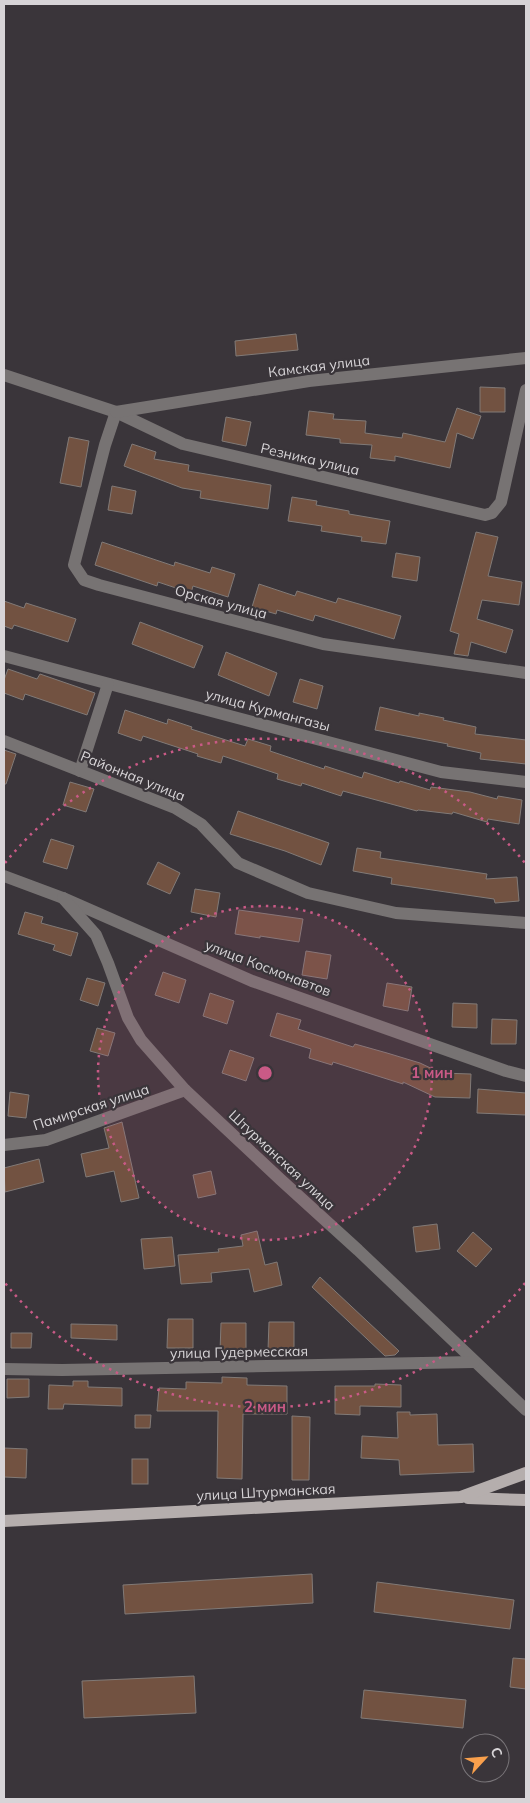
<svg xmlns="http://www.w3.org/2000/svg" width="530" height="1803" viewBox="0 0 530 1803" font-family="Mulish,sans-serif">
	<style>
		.building { fill: #725241; stroke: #817a77 }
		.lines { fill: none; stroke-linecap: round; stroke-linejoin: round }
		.minor { stroke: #777373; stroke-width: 12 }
		.major { stroke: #b5aead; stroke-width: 12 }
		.ring { fill: none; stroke: #c95a86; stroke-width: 2.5; stroke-dasharray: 2.5 5 }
		.labels { text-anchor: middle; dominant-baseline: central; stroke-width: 4.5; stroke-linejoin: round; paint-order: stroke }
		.street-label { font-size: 14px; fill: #d7d4d7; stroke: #3a353a }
		.centre { fill: #c95a86; stroke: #3a353a; stroke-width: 2.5 }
		.ring-label { font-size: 15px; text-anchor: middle; font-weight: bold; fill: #c95a86; stroke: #3a353a; stroke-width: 4.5; stroke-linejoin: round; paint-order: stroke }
	</style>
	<rect width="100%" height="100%" fill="#3a353a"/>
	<g class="building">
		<path d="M296,334L298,350L236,356L235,341Z"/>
		<path d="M480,387L505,388V412H480Z"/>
		<path d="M457,408L481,416L473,439L457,433L450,468L395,456V461L370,458L372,445L340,443V439L306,435L309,411L334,414L333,419L366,421L365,433L402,438L403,433L445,442Z"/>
		<path d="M226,417L251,422L246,446L222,441Z"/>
		<path d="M69,437L89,441L81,487L60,483Z"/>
		<path d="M132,444L156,452L154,459L189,465L188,471L271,485L268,509L200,498L201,491L182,488L124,466Z"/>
		<path d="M112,486L136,491L132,514L108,510Z"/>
		<path d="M292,497L317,501L316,505L349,511V514L390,521L386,544L361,541L362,537L321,531L322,526L288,521Z"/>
		<path d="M476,532L498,537L488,576L522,582L519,605L482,600L477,619L513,630L506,653L471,642L468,656L454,654L459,634L450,631Z"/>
		<path d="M102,542L174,566L175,562L210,573L212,567L235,574L228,597L193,586L191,593L158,582L157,586L95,565Z"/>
		<path d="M396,553L420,557L417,581L392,577Z"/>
		<path d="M259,584L295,596L297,591L336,603L338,598L401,616L394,639L315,615L313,621L277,610L276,614L252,607Z"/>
		<path d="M4,601L24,608L26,603L76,619L68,642L14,625L12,629L4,626Z"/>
		<path d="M140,622L203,646L194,668L132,644Z"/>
		<path d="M226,652L277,673L269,696L218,675Z"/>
		<path d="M8,669L37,679L40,674L95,693L87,715L25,694L23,700L4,693V680Z"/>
		<path d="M300,679L323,686L317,709L293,702Z"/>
		<path d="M380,707L419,716V713L444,718L443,720L476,727L475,734L526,740V764L480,759L481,753L447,746L448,744L375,730Z"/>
		<path d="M125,710L167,724L168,719L192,727L191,729L245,746L248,739L271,746L270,751L324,769L325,766L362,778L364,772L399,783L400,781L430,790L431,787L470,792L497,799L498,796L522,800L519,824L488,819L487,822L453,812L452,814L418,810L417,811L343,791L341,796L302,783L301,786L277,779L278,774L223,756L221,763L197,756L198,754L143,736L141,741L118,733Z"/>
		<path d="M4,750L16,754L6,784H4Z"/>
		<path d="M70,782L94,789L86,812L63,805Z"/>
		<path d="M238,811L329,843L321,865L285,851L230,834Z"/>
		<path d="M51,839L74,846L67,869L43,862Z"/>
		<path d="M357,848L381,852L380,858L487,874L486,879L517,877L519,901L495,903L494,899L391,884L392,878L353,871Z"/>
		<path d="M158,862L180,873L170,894L147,884Z"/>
		<path d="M195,889L220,893L216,917L191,912Z"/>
		<path d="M239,910L303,919L299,942L260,936V938L235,934Z"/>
		<path d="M25,912L43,917L41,923L78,933L71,956L53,950L55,945L18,934Z"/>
		<path d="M306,951L331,955L327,979L302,975Z"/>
		<path d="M163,972L186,980L179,1003L155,995Z"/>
		<path d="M87,978L105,983L98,1006L80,1000Z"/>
		<path d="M387,983L412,987L408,1011L383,1006Z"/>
		<path d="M210,993L234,1001L227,1024L203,1016Z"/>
		<path d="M453,1003L477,1004V1028L452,1027Z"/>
		<path d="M277,1013L301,1020L298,1029L353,1047L355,1044L387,1053L420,1063L441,1073L471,1074L470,1098L435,1097L403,1082V1084L333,1062L332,1065L309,1058L311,1049L270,1036Z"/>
		<path d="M492,1019L517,1020L516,1044H491Z"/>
		<path d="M97,1028L115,1033L108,1056L90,1051Z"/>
		<path d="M230,1050L254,1058L246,1081L222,1073Z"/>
		<path d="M478,1089L526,1093V1115L477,1113Z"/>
		<path d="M10,1092L29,1095L26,1118L8,1116Z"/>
		<path d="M122,1122L139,1198L121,1202L114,1171L86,1177L81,1154L109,1148L104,1128Z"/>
		<path d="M39,1159L44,1182L5,1192L4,1168Z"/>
		<path d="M211,1171L216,1194L198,1198L193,1175Z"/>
		<path d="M437,1224L440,1249L416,1252L413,1227Z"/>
		<path d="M257,1231L265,1265L277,1262L282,1285L254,1292L249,1269L211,1273L212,1282L181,1284L178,1255L219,1252L218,1249L243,1246L241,1235Z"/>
		<path d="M473,1232L492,1249L476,1267L457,1251Z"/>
		<path d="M172,1237L175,1266L144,1269L141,1239Z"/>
		<path d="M320,1277L399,1351L395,1355L385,1356L312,1287Z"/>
		<path d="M168,1319H193V1348H167Z"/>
		<path d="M269,1322H294V1350H268Z"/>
		<path d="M221,1323H246V1352H220Z"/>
		<path d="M71,1324L117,1325V1340L71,1338Z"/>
		<path d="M11,1333H32L31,1348H11Z"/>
		<path d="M222,1377L247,1378V1385L287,1386V1414H243L242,1479L217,1478L218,1411H157L159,1388L186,1389V1382L222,1383Z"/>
		<path d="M7,1379H29V1397L7,1398Z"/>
		<path d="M73,1381H88V1387L122,1388V1406L64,1404L63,1409H48L49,1385L73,1386Z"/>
		<path d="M375,1384L401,1385V1407L360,1406V1415L335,1414V1386H375Z"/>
		<path d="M397,1412H410V1415L437,1414L438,1445L473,1444L474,1472L400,1475L399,1460L361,1458L362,1436L398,1438Z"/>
		<path d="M135,1415H151L150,1428H135Z"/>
		<path d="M292,1416L310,1417L309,1480H292Z"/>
		<path d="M4,1448L27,1449L26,1478L4,1477Z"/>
		<rect x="132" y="1459" width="16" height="25"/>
		<path d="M312,1574L313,1603L125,1614L123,1585Z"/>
		<path d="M377,1582L514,1600L510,1629L374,1612Z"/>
		<path d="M513,1658L526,1659V1689L510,1687Z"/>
		<path d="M194,1676L196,1713L84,1718L82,1681Z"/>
		<path d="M364,1690L466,1700L463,1728L361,1718Z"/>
	</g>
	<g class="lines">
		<g class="minor">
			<path d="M4,375L116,412L183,444L485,515L492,513L501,502L526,390"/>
			<path d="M116,412L105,445L74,565L84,580L99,585L323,644L526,673"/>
			<path d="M116,412L309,381L526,358"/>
			<path d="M4,656L441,772L526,782"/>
			<path d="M4,741L175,808L201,824L238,863L308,893L396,913L526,923"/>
			<path d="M80,771L108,684"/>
			<path d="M4,876L63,898L252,981L506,1071L526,1076"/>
			<path d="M63,898L96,935L108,963L128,1018L141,1040L185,1090L281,1180L358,1250L526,1410"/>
			<path d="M4,1145L46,1140L185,1090"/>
			<path d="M4,1369L62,1370L474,1362"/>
		</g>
		<g class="major">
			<path d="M468,1498L526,1500"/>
			<path d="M4,1521L461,1497L526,1473"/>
		</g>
	</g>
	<circle cx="265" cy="1073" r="167" fill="#c95a86" fill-opacity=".12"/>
	<g class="ring">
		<circle cx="265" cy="1073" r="167"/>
		<path d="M525 1283A334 334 0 0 1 5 1283M5 863A334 334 0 0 1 525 863"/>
	</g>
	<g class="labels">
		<g class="street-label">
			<text transform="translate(319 366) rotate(-7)">Камская улица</text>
			<text transform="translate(310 459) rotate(13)">Резника улица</text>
			<text transform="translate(221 602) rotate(15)">Орская улица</text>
			<text transform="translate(268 710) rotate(15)">улица Курмангазы</text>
			<text transform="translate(133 776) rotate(22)">Районная улица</text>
			<text transform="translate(268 968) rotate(21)">улица Космонавтов</text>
			<text transform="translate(91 1107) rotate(-18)">Памирская улица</text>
			<text transform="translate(282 1160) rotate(43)">Штурманская улица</text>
			<text transform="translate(239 1352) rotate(-1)">улица Гудермесская</text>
			<text transform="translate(266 1492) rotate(-3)">улица Штурманская</text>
		</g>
	</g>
	<circle cx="265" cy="1073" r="8" class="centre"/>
	<g class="ring-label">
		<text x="432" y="1078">1 мин</text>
		<text x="265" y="1412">2 мин</text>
	</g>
	<rect width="530" height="1803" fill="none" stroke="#d7d4d7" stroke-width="10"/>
	<g transform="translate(485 1758) rotate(64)"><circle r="24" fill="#3a353a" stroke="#797579"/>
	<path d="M0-4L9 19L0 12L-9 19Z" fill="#f9a04c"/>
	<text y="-8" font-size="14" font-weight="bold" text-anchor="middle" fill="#d7d4d7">С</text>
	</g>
</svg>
